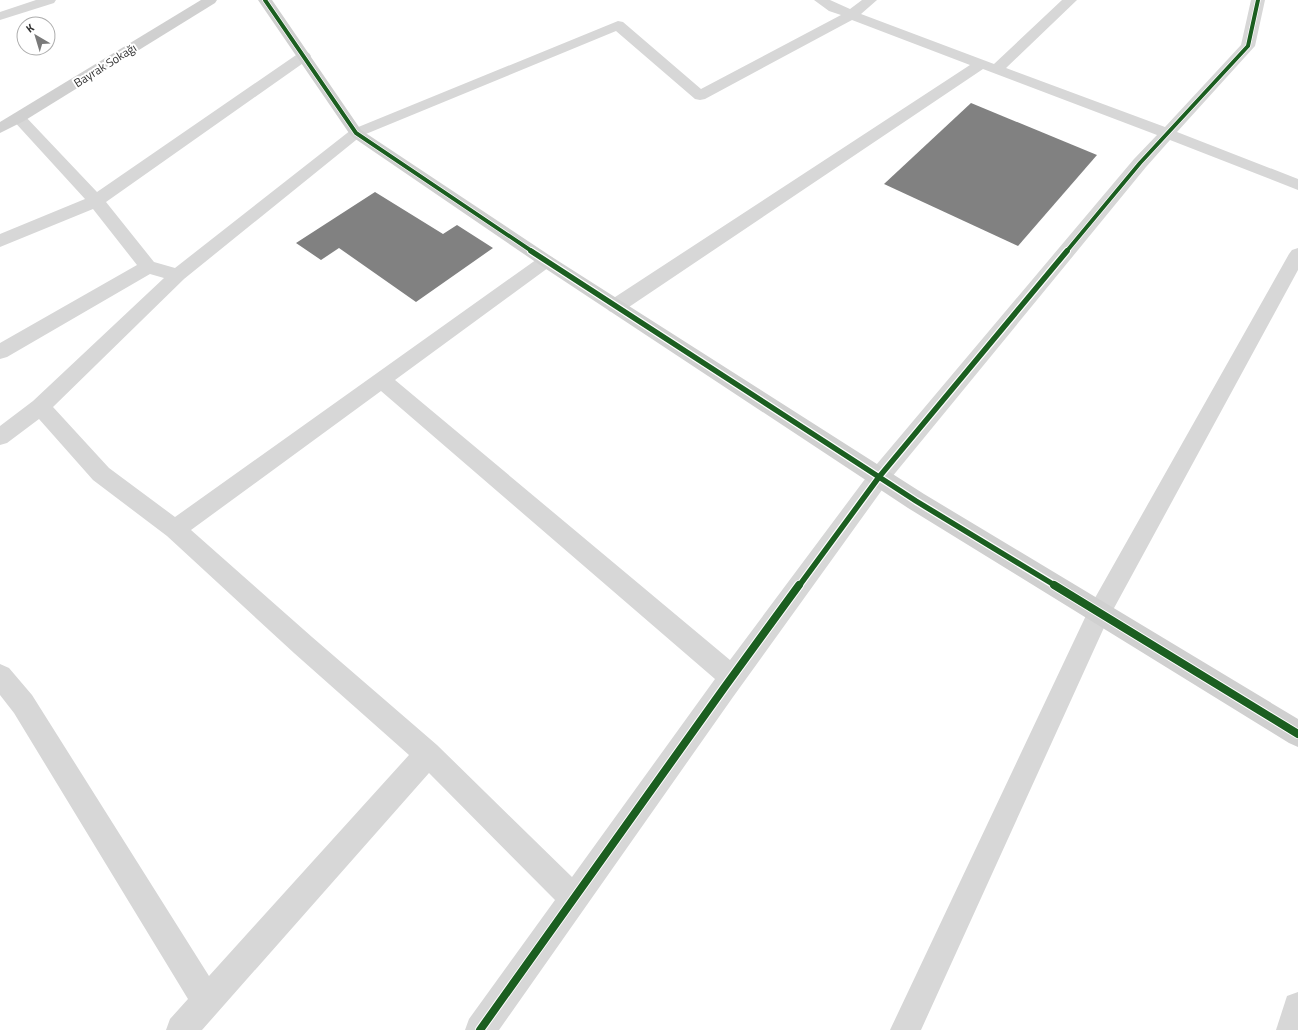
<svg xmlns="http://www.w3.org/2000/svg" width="1298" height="1030" viewBox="0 0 1298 1030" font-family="'Titillium Web',sans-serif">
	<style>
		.building { fill: #818181 }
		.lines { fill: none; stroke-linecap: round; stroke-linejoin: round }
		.street { fill: #d7d7d7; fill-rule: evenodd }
		.secondary { fill: #d0d0d0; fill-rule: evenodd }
		.cycleway-far2-casing { stroke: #fff; stroke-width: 5.5 }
		.cycleway-far1-casing { stroke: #fff; stroke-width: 8 }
		.cycleway-casing { stroke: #fff; stroke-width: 10 }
		.cycleway-far2 { stroke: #1b5e20; stroke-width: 4 }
		.cycleway-far1 { stroke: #1b5e20; stroke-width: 5.5 }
		.cycleway { stroke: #1b5e20; stroke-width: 8 }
		.labels { text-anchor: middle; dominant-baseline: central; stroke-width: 4; stroke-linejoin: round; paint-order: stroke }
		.far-street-label { font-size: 12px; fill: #333; stroke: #fff }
	</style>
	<rect width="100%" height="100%" fill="#fff"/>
	<g class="building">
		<path d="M971,103L1097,155L1018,246L884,184Z"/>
		<path d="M375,192L443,234L457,225L493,248L416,302L339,248L321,260L296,243Z"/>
	</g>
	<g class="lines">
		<g class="street">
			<path d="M36,0H56L54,3L0,20V12Z"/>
			<path d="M814,0H830L850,9L862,0H877L861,14L994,64L1062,0H1077L1006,68L1165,127L1241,45L1251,0H1265L1255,46L1177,132L1298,179V190L1170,140L1146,167L887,483L733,697L499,1030H465L469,1019L555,900L429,773L202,1030H166L170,1019L188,999L14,713L0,695V664L9,668L32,695L209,976L409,755L294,653L167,536L93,480L39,419L7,443L0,445V426L33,401L164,278L150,274L7,357L0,359V343L137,265L93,209L0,247V234L85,199L11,118L14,115L19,113L24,115L97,192L299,53L304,52L309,53L311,56L309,59L106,202L154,262L175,268L351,130L618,21L623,22L701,89L841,15L829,11ZM852,20L970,65L609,301L607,306L609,311L616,313L623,311L983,69L1157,135L1134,159L871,471L730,660L395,380L552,265L555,261L552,257L546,255L540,257L175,517L109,468L53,407L184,279L361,136L616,31L695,99L700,100L705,99ZM381,391L715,679L572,877L437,745L312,637L191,530Z"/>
			<path d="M1298,248V270L1107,621L921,1030H890L1091,605L1289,254L1292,250Z"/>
			<path d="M1298,992V1030H1276L1287,996Z"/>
		</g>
		<g class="secondary">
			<path d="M201,0H217L215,3L24,121L0,133V122Z"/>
			<path d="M258,0H272L361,130L552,257L924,494L1298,719V747L1289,743L908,508L540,265L351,136Z"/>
		</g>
		<g class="cycleway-far2-casing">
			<g id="cycleway-far2">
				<path d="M265,0L356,133L533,252"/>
				<path d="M1066,252L1140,163L1248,46L1258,0"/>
			</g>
		</g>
		<g class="cycleway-far1-casing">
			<g id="cycleway-far1">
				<path d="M531,251L916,501L1056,586"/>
				<path d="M799,586L879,477L1067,251"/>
			</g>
		</g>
		<g class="cycleway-casing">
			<g id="cycleway">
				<path d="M1054,585L1298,734"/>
				<path d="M480,1030L724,688L799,585"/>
			</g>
		</g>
		<use href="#cycleway-far2" class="cycleway-far2"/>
		<use href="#cycleway-far1" class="cycleway-far1"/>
		<use href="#cycleway" class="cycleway"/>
	</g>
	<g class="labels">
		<g class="far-street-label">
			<text transform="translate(105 65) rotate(-32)">Bayrak Sokağı</text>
		</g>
	</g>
	<g transform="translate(36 36) rotate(322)"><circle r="19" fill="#ffffff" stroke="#adadad"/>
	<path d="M0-3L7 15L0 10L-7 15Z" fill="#7a7a7a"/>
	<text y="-6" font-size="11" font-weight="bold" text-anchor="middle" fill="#333333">K</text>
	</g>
</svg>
